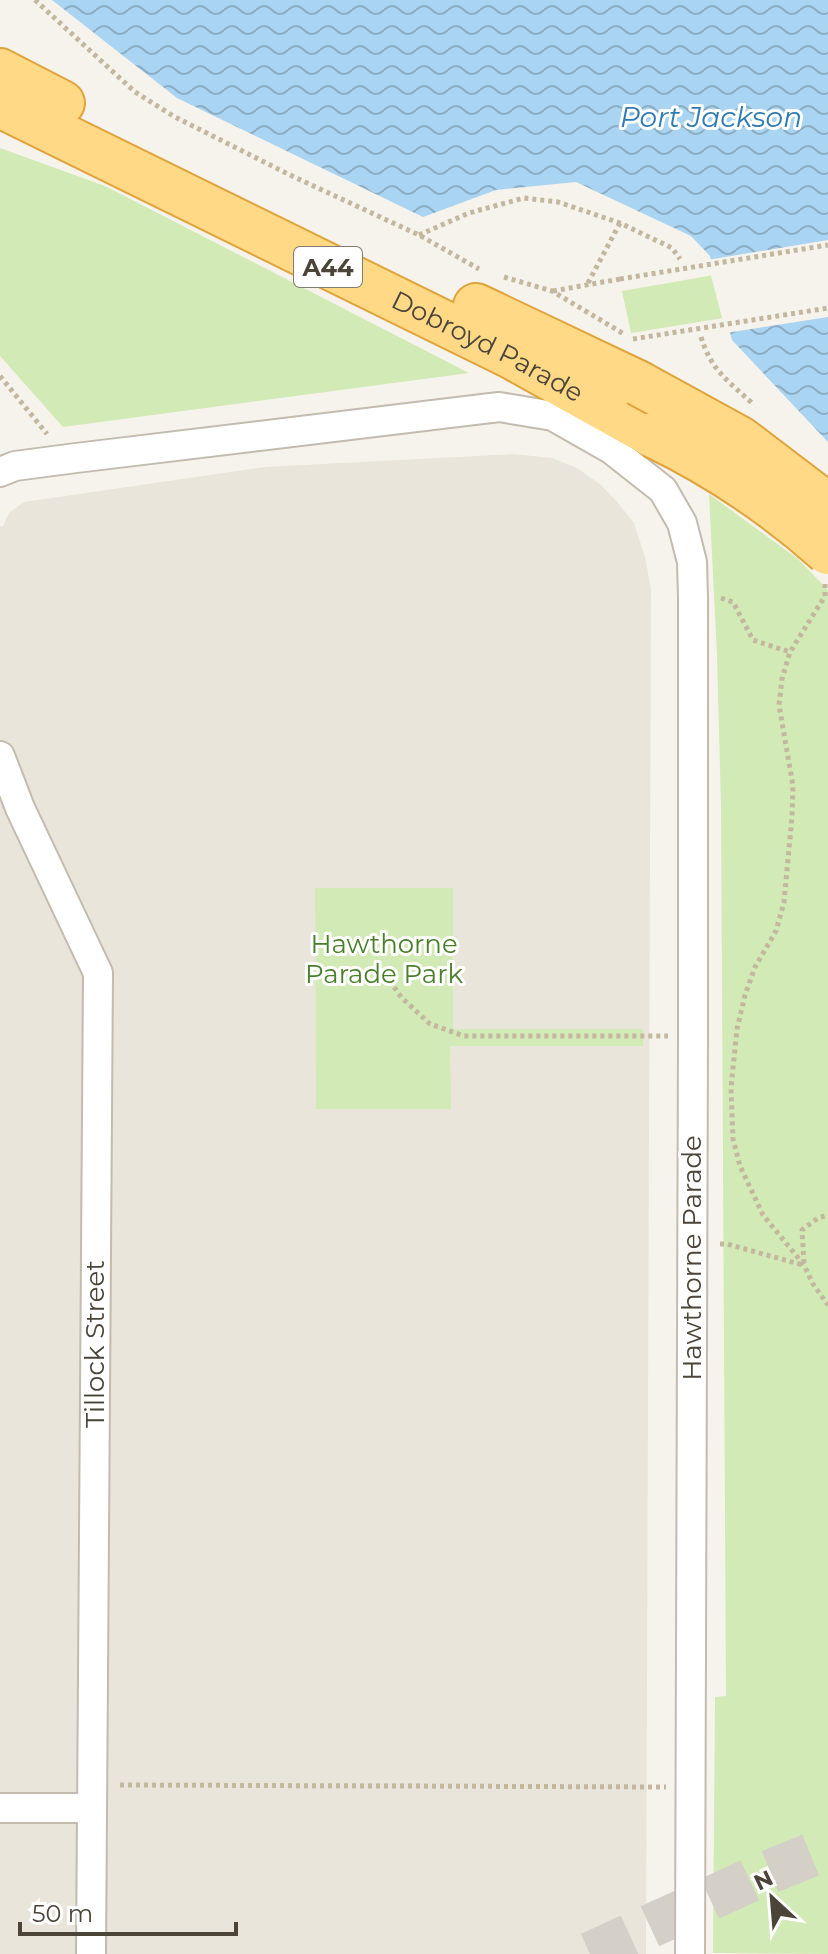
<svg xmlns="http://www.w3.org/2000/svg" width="828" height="1954" viewBox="0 0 828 1954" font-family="Montserrat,sans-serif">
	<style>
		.residential { fill: #eae5da }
		.park { fill: #d2eab5 }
		.water { fill: url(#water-waves) }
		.pier { fill: #f6f3ec }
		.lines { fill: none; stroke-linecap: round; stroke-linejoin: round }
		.motorway-tunnel { stroke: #d4d0c8; stroke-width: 44; stroke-dasharray: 44 22; stroke-linecap: butt }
		.minor-casing { stroke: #c2bbae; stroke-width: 32 }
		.trunk-casing { stroke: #e0a43c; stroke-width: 48 }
		.path { stroke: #c4b79f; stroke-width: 5; stroke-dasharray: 4 4; stroke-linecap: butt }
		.minor { stroke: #fff; stroke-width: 28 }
		.trunk { stroke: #ffd985; stroke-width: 44 }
		.trunk-bridge-casing { stroke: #e0a43c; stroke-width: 48; stroke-linecap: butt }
		.path-bridge { stroke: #c4b79f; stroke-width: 5; stroke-dasharray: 4 4; stroke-linecap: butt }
		.trunk-bridge { stroke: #ffd985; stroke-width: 44 }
		.labels { text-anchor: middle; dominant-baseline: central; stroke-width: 6; stroke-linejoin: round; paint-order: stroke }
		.shield { fill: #fff; stroke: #817c74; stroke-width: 2 }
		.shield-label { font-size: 24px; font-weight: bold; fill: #4b4439 }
		.street-label { font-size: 26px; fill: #4b4439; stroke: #fff }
		.park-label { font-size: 26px; fill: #4a7f2a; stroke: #fff }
		.water-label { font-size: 28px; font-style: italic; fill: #2e7ab2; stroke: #fff }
	</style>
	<defs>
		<pattern id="water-waves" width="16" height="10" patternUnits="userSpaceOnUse" patternTransform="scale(2)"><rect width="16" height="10" fill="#a9d4f2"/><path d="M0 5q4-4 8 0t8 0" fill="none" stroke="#8caec5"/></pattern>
	</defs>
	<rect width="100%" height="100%" fill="#f6f3ec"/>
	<path class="residential" d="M513,454L552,458L577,468L601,485L618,503L634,523L645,557L651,589L646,1954H0V526H3L9,513L24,502L265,467Z"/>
	<g class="park">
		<path d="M0,148L105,186L469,373L63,427L0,356Z"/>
		<path d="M828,255V301L631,333L622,291Z"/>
		<path d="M709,494L798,559L828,590V1954L713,1953L715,1697L726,1696L721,806L717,655Z"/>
		<path d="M315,888H453V1029H643V1046H450L451,1109H316Z"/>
	</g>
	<path class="water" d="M52,0H828V442L732,340L710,256L691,236L576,182L496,190L423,217L177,98Z"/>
	<path class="pier" d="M828,240V317L726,333L707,260Z"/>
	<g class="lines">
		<path class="motorway-tunnel" d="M590,1954L759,1876L828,1848"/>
		<g class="minor-casing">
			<g id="minor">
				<path d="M0,472L15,466L76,458L499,407L553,416L611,449L663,490L682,523L692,562L693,597V1037L690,1954"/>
				<path d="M0,756L20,808L98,973L91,1954"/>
				<path d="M0,1808H91"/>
			</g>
		</g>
		<g class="trunk-casing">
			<g id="trunk">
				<path d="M0,71L62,103"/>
				<path id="s1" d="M0,105L511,356L653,435"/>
				<path d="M476,306L638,383"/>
			</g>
		</g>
		<g class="path">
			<path d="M35,0L135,92L175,117L290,175L419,235L479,269"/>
			<path d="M419,235L469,213L524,198L558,202L620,223L672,248L680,259"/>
			<path d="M504,277L552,291L624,334"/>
			<path d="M588,283L620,223"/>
			<path d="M553,291L620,279"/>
			<path d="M701,337C711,370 728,381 752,403"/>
			<path d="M0,376L47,434"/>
			<path d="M825,584V596L790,652L782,679L779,705L793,786L792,817L784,902L776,931L755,967L745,995L737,1029L731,1088L733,1139L740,1166L763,1215L804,1265L813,1284L828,1305"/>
			<path d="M721,598L733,602L753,640L790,652"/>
			<path d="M385,974L401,997L430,1024L464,1036H668"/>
			<path d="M720,1244H727L803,1265"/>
			<path d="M804,1263L802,1230L818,1218L828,1215"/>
			<path d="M120,1785L666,1787"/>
		</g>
		<use href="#minor" class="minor"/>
		<use href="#trunk" class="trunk"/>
		<g class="trunk-bridge-casing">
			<g id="trunk-bridge">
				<path d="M638,383L740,439L828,506"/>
				<path d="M653,435C716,465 775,505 828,552"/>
			</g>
		</g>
		<g class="path-bridge">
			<path d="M620,279L828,245"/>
			<path d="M633,339L828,308"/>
		</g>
		<use href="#trunk-bridge" class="trunk-bridge"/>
	</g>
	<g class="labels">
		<rect class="shield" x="294" y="247" width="68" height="40" rx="6"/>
		<g class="shield-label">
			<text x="328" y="267">A44</text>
		</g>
		<g class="street-label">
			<text stroke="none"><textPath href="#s1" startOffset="544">Dobroyd Parade</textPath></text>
			<text transform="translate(692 1258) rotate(-90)">Hawthorne Parade</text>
			<text transform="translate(95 1344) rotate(-90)">Tillock Street</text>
		</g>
		<g class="park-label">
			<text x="384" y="944">Hawthorne<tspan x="384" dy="30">Parade Park</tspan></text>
		</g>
		<g class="water-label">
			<text x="711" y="117">Port Jackson</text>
		</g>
	</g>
	<g transform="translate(772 1898) rotate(334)" stroke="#ffffff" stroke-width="6" paint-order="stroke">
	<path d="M0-6L14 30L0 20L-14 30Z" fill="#4b4439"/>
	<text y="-12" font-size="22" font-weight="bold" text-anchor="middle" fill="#4b4439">N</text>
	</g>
	<path d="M20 1922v12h216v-12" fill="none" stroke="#4b4439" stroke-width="4"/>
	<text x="32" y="1922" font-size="24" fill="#4b4439" stroke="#ffffff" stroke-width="6" paint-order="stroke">50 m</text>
</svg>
